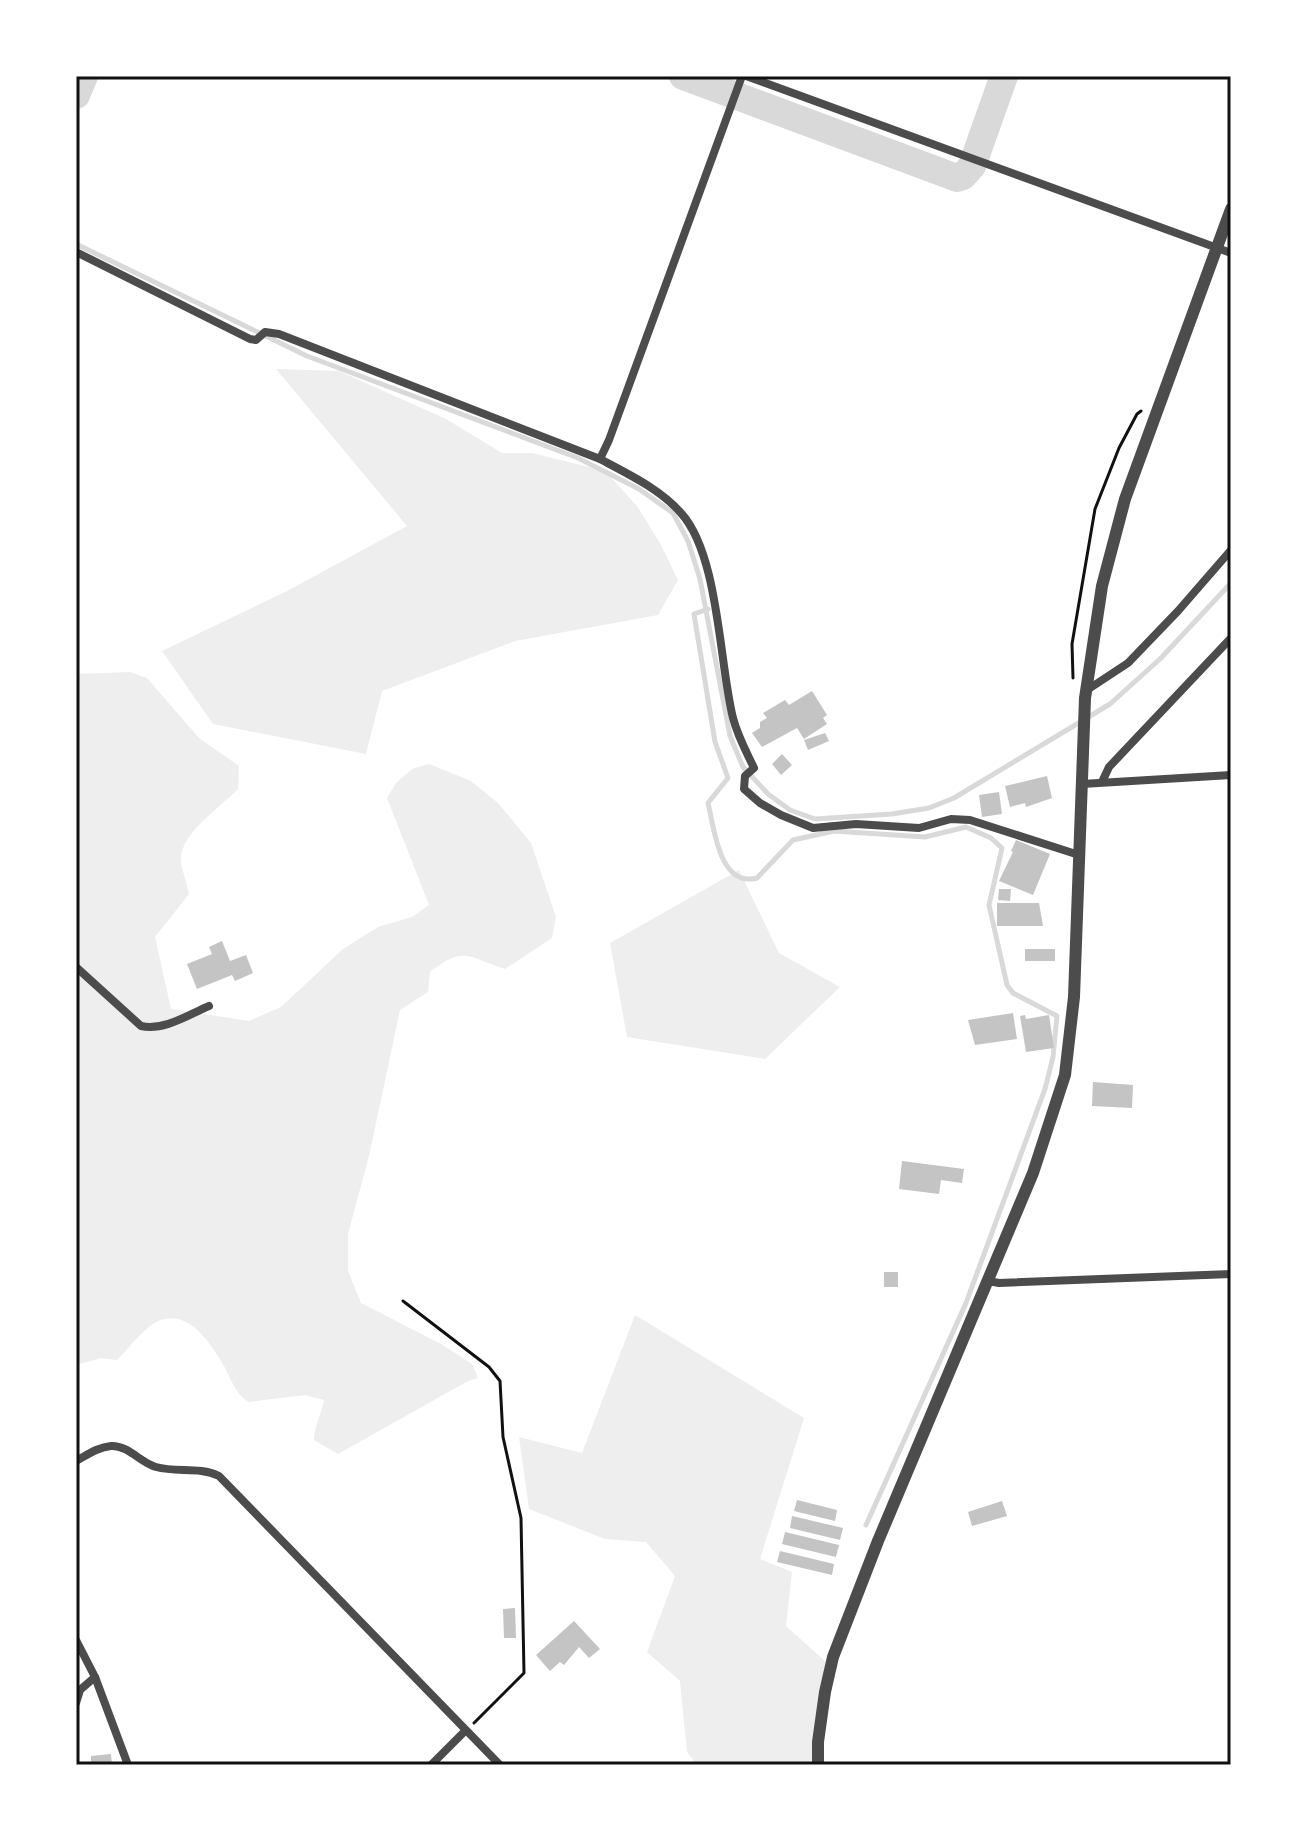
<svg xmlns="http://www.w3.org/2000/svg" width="1307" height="1841" viewBox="0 0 1307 1841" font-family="'Sofia Sans Condensed',sans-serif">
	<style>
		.green { fill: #eee }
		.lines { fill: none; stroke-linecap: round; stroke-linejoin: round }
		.stream { stroke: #d9d9d9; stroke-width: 5 }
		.river { stroke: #d9d9d9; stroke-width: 28 }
		.building { fill: #c4c4c4 }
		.path { stroke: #111; stroke-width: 3 }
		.minor { stroke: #4c4c4c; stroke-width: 8 }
		.tertiary { stroke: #4c4c4c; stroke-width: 12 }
		.neatline { fill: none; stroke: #111; stroke-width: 3 }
	</style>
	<rect width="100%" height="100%" fill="#fff"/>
	<g class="green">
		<path d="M276,369L339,371L446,419L502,453H532L605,471L637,506L660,543L678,580L658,615L515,641L382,691L366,754L213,724L162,651L287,591L407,526Z"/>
		<path d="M130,672L147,678L199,738L239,766L238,789C219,809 178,834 181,863C183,873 187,884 189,894L155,937L171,1009L249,1021L281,1007L343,949L378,927L412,917L429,905L387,798L396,783L412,769L429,764L471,781L498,803L531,843L556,917L552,938L505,969C468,957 464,945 430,972L428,992L400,1010L369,1156L348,1234V1271L361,1303L441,1344L472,1364L478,1378L468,1381L338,1454L314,1440C314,1425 322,1414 324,1400L305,1395L248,1402C234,1392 232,1380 224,1366C211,1344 189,1308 158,1321C146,1326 127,1350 117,1360L101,1358L76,1365V674Z"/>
		<path d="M739,870L779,953L840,987L765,1059L627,1037L610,943Z"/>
		<path d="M635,1315L804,1418L760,1559L792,1572L786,1626L825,1661L818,1765H697L687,1752L680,1681L647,1652L675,1576L646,1542L605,1539L529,1509L519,1437L582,1453Z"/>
	</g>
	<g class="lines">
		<g class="stream">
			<path d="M76,244L307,356L578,458L639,489L673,513L688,541L700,579L730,736L743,767L768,794L790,810L815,819L892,814L929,808L954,798L1110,704L1160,659L1231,583"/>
			<path d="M708,609L694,614L715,742L728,778L708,803C714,827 719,888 757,878L793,840L834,831L925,837L966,827L991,838L1002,848L989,905L1007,985L1013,993L1057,1016L1053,1057L1045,1089L966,1303L866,1525"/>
		</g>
		<g class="river">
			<path d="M683,76L957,178L963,176L972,166L1004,76"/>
			<path d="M76,95L84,76"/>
		</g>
	</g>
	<g class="building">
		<path d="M812,691L827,715L823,718L827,724L804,739L797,728L762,747L752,733L760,728V722L767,718L763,713L785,700L789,705Z"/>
		<path d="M825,733L829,741L808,750L804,740Z"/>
		<path d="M782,754L792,765L781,775L772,764Z"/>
		<path d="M1047,776L1052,798L1026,807L1025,803L1010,807L1005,786Z"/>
		<path d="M999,792L1002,814L982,817L979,795Z"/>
		<path d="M1016,840L1050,854L1033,895L999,881L1013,852L1011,851Z"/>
		<path d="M999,889H1011L1010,901L998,900Z"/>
		<path d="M997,903H1039L1043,926H997Z"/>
		<path d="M222,941L230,961L246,955L253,973L235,981L232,975L197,989L187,964L212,954L209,947Z"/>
		<rect x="1025" y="949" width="30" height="12"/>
		<path d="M1013,1013L1017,1039L975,1045L968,1020Z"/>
		<path d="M1025,1015L1026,1019L1049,1015L1054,1048L1026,1052L1020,1016Z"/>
		<path d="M1093,1082L1133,1085L1132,1108L1092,1106Z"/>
		<path d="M902,1161L964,1169L962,1183L941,1180L939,1194L899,1189Z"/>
		<rect x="884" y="1272" width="14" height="15"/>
		<path d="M797,1500L837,1510L835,1521L794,1511Z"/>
		<path d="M1002,1501L1007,1516L972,1526L968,1512Z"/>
		<path d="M792,1516L843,1528L840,1540L790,1528Z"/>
		<path d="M785,1532L839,1545L836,1557L782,1544Z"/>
		<path d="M780,1551L834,1564L832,1575L777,1562Z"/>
		<path d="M515,1608L516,1638H504L503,1609Z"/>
		<path d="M574,1621L600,1649L589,1658L579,1647L564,1665L560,1662L550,1671L536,1655Z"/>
		<path d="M111,1754L112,1765H79V1763L91,1762V1756Z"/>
	</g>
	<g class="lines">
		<g class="path">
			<path d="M1073,678L1072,644L1095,509L1119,448L1137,414L1141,411"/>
			<path d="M403,1301L489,1367L500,1381L503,1437L521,1518L524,1673L474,1723"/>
		</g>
		<g class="minor">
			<path d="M746,76L1231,253"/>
			<path d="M76,252L250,339L256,340L265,332L279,334L600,459C628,474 660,489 681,513C719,555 719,662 733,718C738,737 746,751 754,768L745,776L744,789L760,803L781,815L813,828L856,824L919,828L951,819L970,820L1079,855"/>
			<path d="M600,459L609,440L742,76"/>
			<path d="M1087,690L1128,663L1178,611L1231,550"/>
			<path d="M1102,782L1109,767L1231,638"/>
			<path d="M1082,784L1231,775"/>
			<path d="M76,967L141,1026C164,1031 188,1015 209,1006"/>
			<path d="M988,1281L999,1283L1231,1274"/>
			<path d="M76,1461C87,1455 98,1447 111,1446C128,1445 141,1463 156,1467C177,1473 199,1466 219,1476L500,1765"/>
			<path d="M76,1640L95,1677L128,1765"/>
			<path d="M76,1703L80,1690L95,1677"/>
			<path d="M431,1765L465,1731"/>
		</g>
		<path class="tertiary" d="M818,1765V1742L825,1692L833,1657L878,1541L1033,1173L1065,1075L1074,997L1085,698L1102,586L1125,499L1231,209"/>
	</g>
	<rect width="1307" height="1841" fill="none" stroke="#ffffff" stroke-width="156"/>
	<rect x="78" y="78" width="1151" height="1685" class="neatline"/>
</svg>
